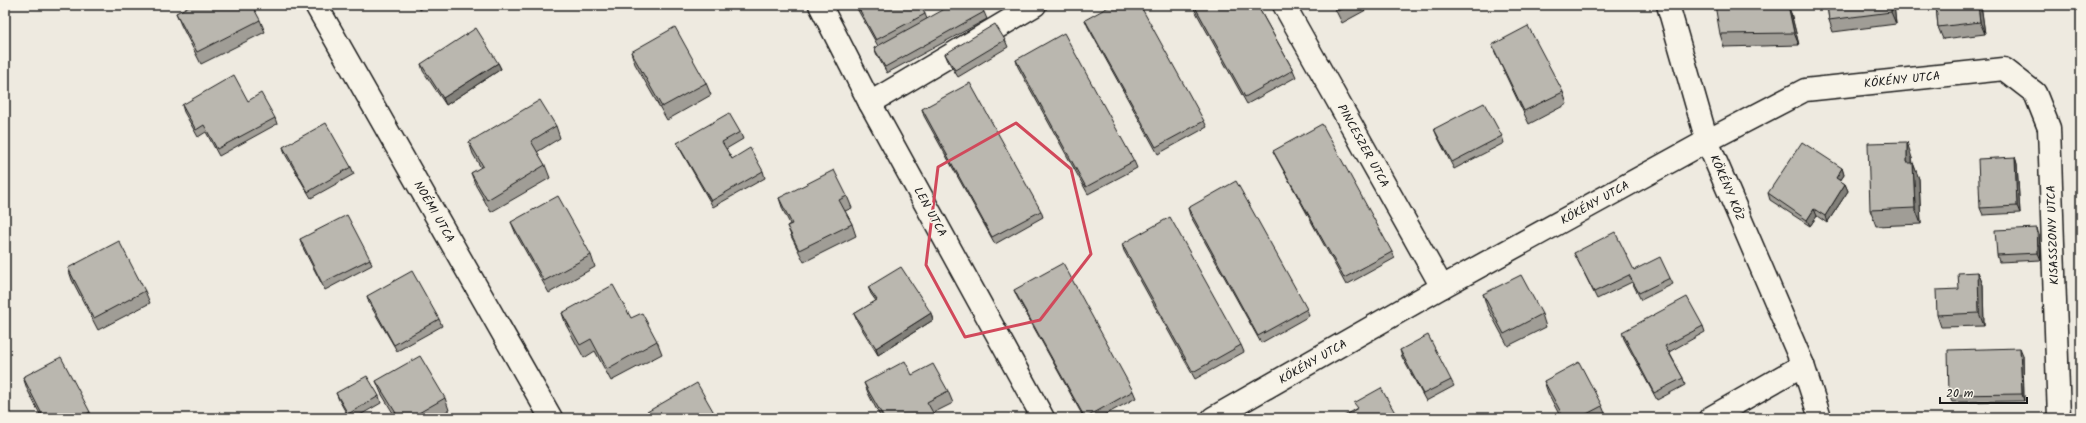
<svg xmlns="http://www.w3.org/2000/svg" width="2086" height="423" viewBox="0 0 2086 423" font-family="Kalam,sans-serif">
	<style>
		.lines { fill: none; stroke-linecap: round; stroke-linejoin: round }
		.street-casing { stroke: #1c1c1c; stroke-width: 25 }
		.street { stroke: #f7f3e8; stroke-width: 22 }
		.wall { fill: #a09d96; stroke: #1c1c1c }
		.shaded-wall { fill: #82807a; stroke: #1c1c1c }
		.building { fill: #bab7af; stroke: #1c1c1c }
		.marked { fill: none; stroke: #d1495b; stroke-width: 3; stroke-linejoin: round }
		.labels { text-anchor: middle; dominant-baseline: central; stroke-width: 3.5; stroke-linejoin: round; paint-order: stroke }
		.street-label { font-size: 12px; fill: #1c1c1c; stroke: #f7f3e8 }
	</style>
	<rect width="100%" height="100%" fill="#eeeae0"/>
	<filter id="ink" filterUnits="userSpaceOnUse"><feTurbulence type="fractalNoise" baseFrequency=".025" numOctaves="2"/><feDisplacementMap in="SourceGraphic" scale="8" xChannelSelector="R" yChannelSelector="G"/><feConvolveMatrix kernelMatrix="1 2 1 2 8 2 1 2 1" color-interpolation-filters="sRGB"/></filter>
	<g filter="url(#ink)">
		<g class="lines">
			<g class="street-casing">
				<g id="street">
					<path d="M316,5L551,418"/>
					<path d="M820,5L870,103L1043,418"/>
					<path d="M1284,5L1442,287"/>
					<path d="M1668,5L1707,141L1803,365L1820,418"/>
					<path d="M870,103L1035,5"/>
					<path d="M1213,418L1442,287L1707,141L1805,90L2004,69L2035,93L2049,128L2059,418"/>
					<path d="M1710,418L1803,365"/>
				</g>
			</g>
			<use href="#street" class="street"/>
		</g>
		<g class="wall">
			<path d="M855,5H920L925,14L927,19L984,12L987,19L887,73L877,55L874,48L878,46Z"/>
			<path d="M1192,5H1257L1293,70L1296,77L1247,104Z"/>
			<path d="M1333,5H1375L1342,23Z"/>
			<path d="M1827,5H1894L1896,24L1833,32L1829,20Z"/>
			<path d="M1936,5H1981L1985,34L1943,39L1938,27Z"/>
			<path d="M176,13L260,20L265,32L201,64L181,25Z"/>
			<path d="M1791,13L1799,45L1724,47L1720,34Z"/>
			<path d="M1085,20L1204,121L1207,127L1158,154L1088,27Z"/>
			<path d="M1005,40L1008,47L958,77L948,61L945,54Z"/>
			<path d="M1492,45L1563,92L1567,104L1529,124L1497,57Z"/>
			<path d="M631,52L706,83L711,95L667,120L635,64Z"/>
			<path d="M1016,60L1134,161L1137,168L1088,194L1018,67Z"/>
			<path d="M498,63L501,69L446,105L423,71L421,64Z"/>
			<path d="M248,101L275,118L277,124L219,156L206,132L198,137L184,112L182,105Z"/>
			<path d="M922,109L1041,211L1043,217L995,244L924,116Z"/>
			<path d="M556,126L560,138L537,152L545,165L550,178L491,212L476,186L471,173L481,168L473,154L469,142Z"/>
			<path d="M1434,129L1502,136L1504,143L1454,169L1437,136Z"/>
			<path d="M740,132L743,139L726,149L732,159L763,171L765,178L713,207L680,149L677,143Z"/>
			<path d="M283,147L351,167L354,174L311,198L285,154Z"/>
			<path d="M1273,151L1392,252L1395,258L1346,285L1276,157Z"/>
			<path d="M2015,157L2017,164L2020,213L1983,215L1980,208Z"/>
			<path d="M1912,158L1913,163L1919,179L1921,224L1876,226L1870,210Z"/>
			<path d="M1842,168L1844,175L1840,181L1845,184L1848,191L1827,223L1817,216L1810,226L1770,200L1768,193Z"/>
			<path d="M847,196L852,208L845,211L852,224L856,236L804,262L792,238L787,226L790,224L783,210L779,198Z"/>
			<path d="M1188,208L1307,309L1309,316L1261,343L1190,215Z"/>
			<path d="M511,222L591,255L595,267L549,293L516,234Z"/>
			<path d="M2039,235L2041,260L1999,262L1997,255Z"/>
			<path d="M300,239L370,259L372,265L325,290L302,246Z"/>
			<path d="M1122,244L1241,345L1244,352L1195,379L1124,251Z"/>
			<path d="M1574,253L1634,270L1670,278L1673,284L1641,300L1632,282L1597,299Z"/>
			<path d="M68,268L145,291L150,303L98,330L72,280Z"/>
			<path d="M1978,272L1983,285L1984,326L1941,327L1937,315L1959,289Z"/>
			<path d="M868,287L933,320L878,355L857,321L854,314L876,301L871,294Z"/>
			<path d="M1014,290L1133,391L1136,398L1099,418H1084L1017,297Z"/>
			<path d="M1483,294L1542,314L1546,327L1508,346L1487,307Z"/>
			<path d="M367,296L439,319L442,326L397,351L369,303Z"/>
			<path d="M562,313L631,318L657,341L662,354L611,381L595,351L584,358L566,325Z"/>
			<path d="M1703,326L1705,332L1669,352L1683,378L1685,385L1657,400L1624,339L1622,332Z"/>
			<path d="M1400,350L1451,380L1454,386L1426,401L1402,357Z"/>
			<path d="M2023,355L2024,401L1952,402L1949,395Z"/>
			<path d="M912,375L948,391L953,403L933,413L936,418H881L869,395L864,383Z"/>
			<path d="M23,377L90,412L92,418H42L27,389Z"/>
			<path d="M376,381L445,398L449,410L435,418H396L381,393Z"/>
			<path d="M1544,381L1602,406L1607,418H1561L1548,393Z"/>
			<path d="M336,393L379,396L381,403L355,418H349L339,400Z"/>
		</g>
		<g class="shaded-wall">
			<path d="M418,5H427L420,10Z"/>
			<path d="M1788,5L1791,13L1799,45L1794,33Z"/>
			<path d="M1891,5H1894L1896,24L1891,12Z"/>
			<path d="M1978,5H1981L1985,34L1980,22Z"/>
			<path d="M498,63L501,69L446,105L443,98Z"/>
			<path d="M1907,142L1912,158L1913,179L1907,163Z"/>
			<path d="M2015,157L2017,164L2020,213L2017,206Z"/>
			<path d="M1913,163L1919,179L1921,224L1915,208Z"/>
			<path d="M1842,168L1844,175L1838,184L1836,178Z"/>
			<path d="M1845,184L1848,191L1827,223L1825,216Z"/>
			<path d="M1814,209L1817,216L1810,226L1807,220Z"/>
			<path d="M2037,228L2039,235L2041,260L2038,253Z"/>
			<path d="M1978,272L1983,285L1984,326L1979,313Z"/>
			<path d="M931,313L933,320L878,355L876,348Z"/>
			<path d="M2020,348L2023,355L2024,401L2022,394Z"/>
		</g>
		<g class="building">
			<path d="M191,5H252L260,20L197,52L176,13Z"/>
			<path d="M857,5H920L925,14L876,40Z"/>
			<path d="M952,5H980L984,12L885,67L874,48Z"/>
			<path d="M1112,5H1140L1204,121L1156,147L1085,20Z"/>
			<path d="M1194,5H1257L1293,70L1245,97Z"/>
			<path d="M1335,5H1348L1338,11Z"/>
			<path d="M1715,5H1788L1794,33L1720,34Z"/>
			<path d="M1827,5H1891V12L1829,20Z"/>
			<path d="M1936,5H1978L1980,22L1938,27Z"/>
			<path d="M995,24L1005,40L955,70L945,54Z"/>
			<path d="M1528,26L1563,92L1524,111L1492,45Z"/>
			<path d="M675,27L706,83L662,107L631,52Z"/>
			<path d="M476,28L498,63L443,98L421,64Z"/>
			<path d="M1064,33L1134,161L1086,187L1016,60Z"/>
			<path d="M234,75L248,101L261,93L275,118L217,149L204,125L196,130L182,105Z"/>
			<path d="M970,83L1041,211L992,237L922,109Z"/>
			<path d="M540,100L556,126L531,141L545,165L487,200L471,173L483,166L469,142Z"/>
			<path d="M1484,103L1502,136L1452,162L1434,129Z"/>
			<path d="M729,113L740,132L722,142L732,159L750,148L763,171L711,201L677,143Z"/>
			<path d="M326,123L351,167L308,192L283,147Z"/>
			<path d="M1322,124L1392,252L1344,278L1273,151Z"/>
			<path d="M1802,142L1842,168L1836,178L1845,184L1825,216L1814,209L1807,220L1768,193Z"/>
			<path d="M1907,142V163H1913L1915,208L1870,210L1868,143Z"/>
			<path d="M2015,157L2017,206L1980,208L1978,159Z"/>
			<path d="M834,170L847,196L839,200L852,224L799,250L787,226L792,224L779,198Z"/>
			<path d="M1236,181L1307,309L1258,336L1188,208Z"/>
			<path d="M558,196L591,255L544,281L511,222Z"/>
			<path d="M347,215L370,259L322,283L300,239Z"/>
			<path d="M1170,217L1241,345L1193,372L1122,244Z"/>
			<path d="M2037,228L2038,253L1997,255L1995,230Z"/>
			<path d="M1615,232L1634,270L1660,257L1670,278L1639,293L1629,275L1594,292L1574,253Z"/>
			<path d="M119,241L145,291L94,318L68,268Z"/>
			<path d="M1063,263L1133,391L1085,418L1014,290Z"/>
			<path d="M901,267L931,313L876,348L854,314L877,300L868,287Z"/>
			<path d="M412,271L439,319L394,345L367,296Z"/>
			<path d="M1978,272L1979,313L1937,315L1936,290L1959,289L1958,273Z"/>
			<path d="M1521,275L1542,314L1504,334L1483,294Z"/>
			<path d="M613,285L631,318L642,313L657,341L607,369L591,339L580,345L562,313Z"/>
			<path d="M1687,297L1703,326L1665,346L1683,378L1654,393L1622,332Z"/>
			<path d="M1428,335L1451,380L1423,394L1400,350Z"/>
			<path d="M2020,348L2022,394L1949,395L1948,350Z"/>
			<path d="M420,356L445,398L410,418H399L376,381Z"/>
			<path d="M61,357L90,412L78,418H44L23,377Z"/>
			<path d="M905,361L912,375L933,364L948,391L927,402L936,418H884L864,383Z"/>
			<path d="M1579,362L1602,406L1579,418H1564L1544,381Z"/>
			<path d="M367,376L379,396L348,414L336,393Z"/>
			<path d="M697,383L717,418H651L647,412Z"/>
			<path d="M1381,388L1398,418H1341L1358,408L1354,403Z"/>
			<path d="M1497,415L1499,418H1491Z"/>
		</g>
	</g>
	<path class="marked" d="M1016,123L1071,169L1091,254L1040,320L965,337L926,265L938,167Z"/>
	<g class="labels">
		<g class="street-label">
			<text transform="translate(1902 80) rotate(-6)">KÖKÉNY UTCA</text>
			<text transform="translate(1363 146) rotate(61)">PINCESZER UTCA</text>
			<text transform="translate(1727 188) rotate(67)">KÖKÉNY KÖZ</text>
			<text transform="translate(1595 203) rotate(-29)">KÖKÉNY UTCA</text>
			<text transform="translate(434 212) rotate(60)">NOÉMI UTCA</text>
			<text transform="translate(930 212) rotate(61)">LEN UTCA</text>
			<text transform="translate(2053 235) rotate(-92)">KISASSZONY UTCA</text>
			<text transform="translate(1313 362) rotate(-30)">KÖKÉNY UTCA</text>
		</g>
	</g>
	<rect width="2086" height="423" fill="none" stroke="#f7f3e8" stroke-width="20"/>
	<rect x="10" y="10" width="2066" height="403" fill="none" stroke="#1c1c1c" stroke-width="1.5" filter="url(#ink)"/>
	<path d="M1940 397v6h87v-6" fill="none" stroke="#1c1c1c" stroke-width="2"/>
	<text x="1946" y="397" font-size="12" fill="#1c1c1c" stroke="#f7f3e8" stroke-width="3" paint-order="stroke">20 m</text>
</svg>
